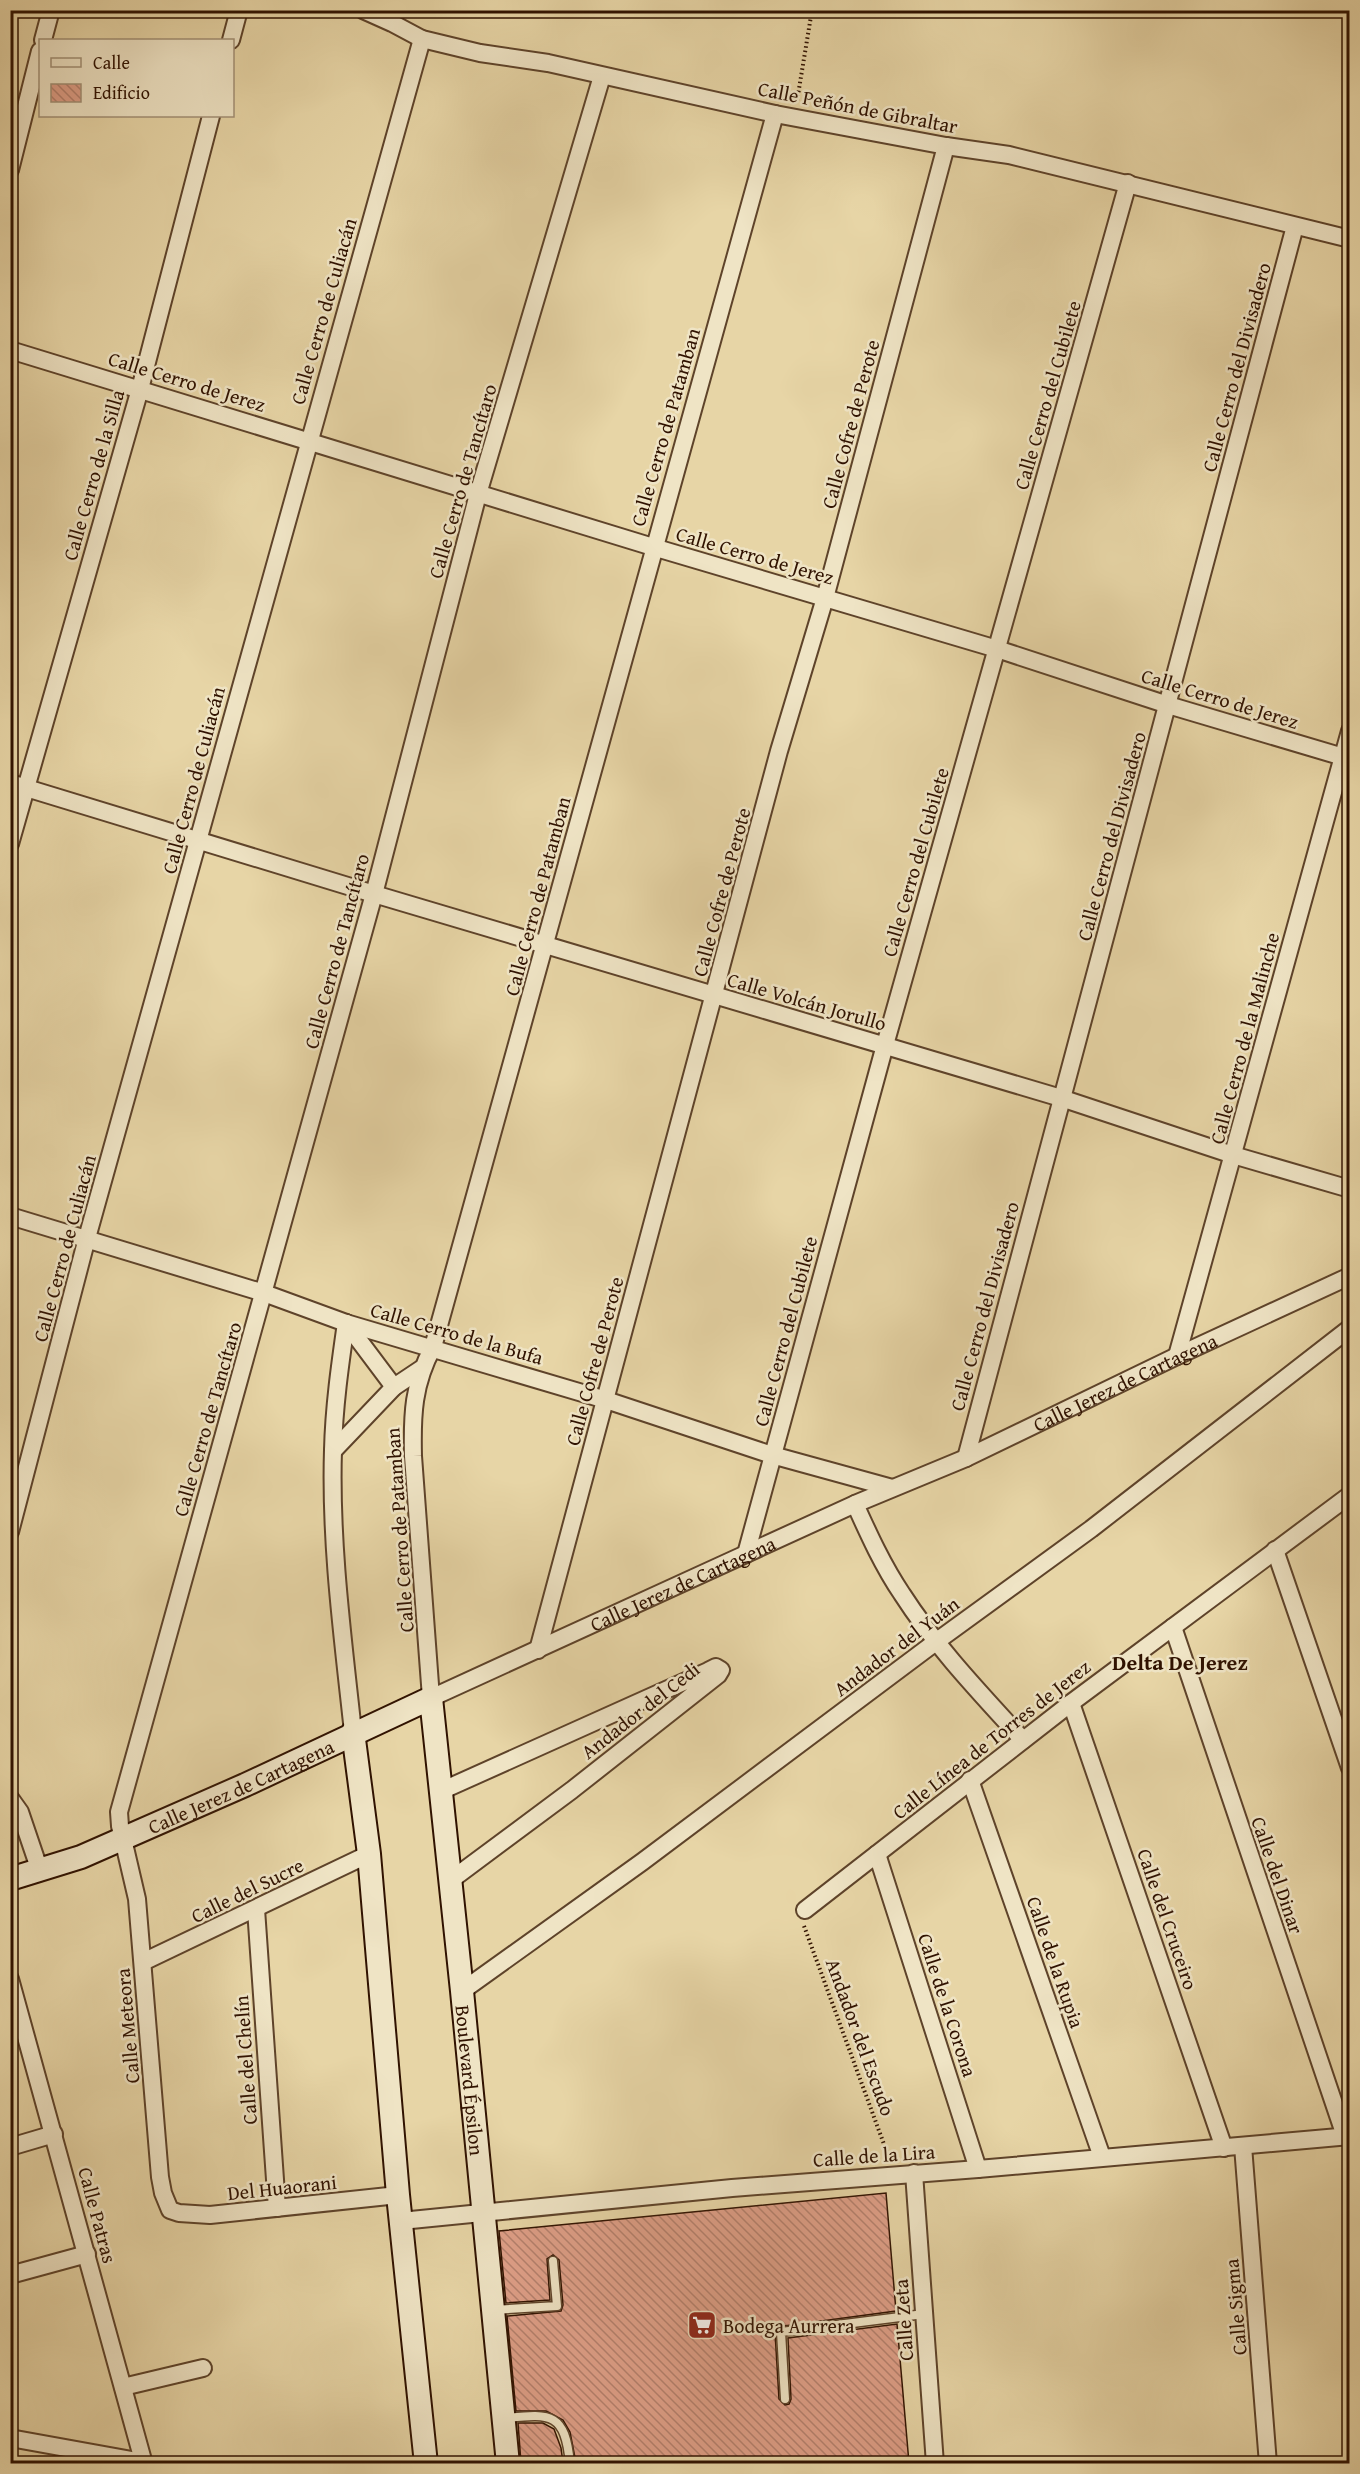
<svg xmlns="http://www.w3.org/2000/svg" width="1360" height="2474" viewBox="0 0 1360 2474" font-family="'Gentium Book Plus',serif">
	<style>
		.building { fill: url(#building-back-hatch); stroke: #301200; stroke-width: 1.5 }
		.lines { fill: none; stroke-linecap: round; stroke-linejoin: round }
		.lane-casing { stroke: #5e432a; stroke-width: 11 }
		.street-casing { stroke: #5e432a; stroke-width: 20 }
		.secondary-casing { stroke: #301200; stroke-width: 26 }
		.path { stroke: #301200; stroke-width: 4; stroke-dasharray: 1.5 3; stroke-linecap: butt }
		.lane { stroke: #efe4c5; stroke-width: 8 }
		.street { stroke: #efe4c5; stroke-width: 16 }
		.secondary { stroke: #efe4c5; stroke-width: 22 }
		.labels { text-anchor: middle; dominant-baseline: central; stroke-width: 5; stroke-linejoin: round; paint-order: stroke }
		.street-label { font-size: 20px; fill: #301200; stroke: #efe4c5 }
		.poi-label { font-size: 20px; fill: #301200; stroke: #efe4c5; text-anchor: start }
		.quarter-label { font-size: 22px; font-weight: bold; fill: #301200; stroke: #efe4c5 }
	</style>
	<defs>
		<pattern id="building-back-hatch" width="6" height="6" patternUnits="userSpaceOnUse" patternTransform="scale(1.5)"><rect width="6" height="6" fill="#df9f88"/><path d="M-1 5l2 2M0 0l6 6M5-1l2 2" fill="none" stroke="#b5806d"/></pattern>
	</defs>
	<rect width="100%" height="100%" fill="#e7d5a6"/>
	<filter id="stains"><feTurbulence type="fractalNoise" baseFrequency=".00333" numOctaves="4"/><feColorMatrix values="0 0 0 0 .2 0 0 0 0 .09 0 0 0 0 .02 0 0 0 .5 -.17"/></filter>
	<radialGradient id="worn" r=".72"><stop offset=".6" stop-color="#630" stop-opacity="0"/><stop offset="1" stop-color="#630" stop-opacity=".3"/></radialGradient>
	<g class="building">
		<path d="M886,2193L896,2311L777,2327L775,2332L779,2399L785,2405L789,2404L791,2399L788,2338L897,2324L909,2463H576L570,2432L563,2420L546,2411H516L507,2316L561,2311L563,2305L559,2260L553,2255L547,2259L550,2300L506,2303L499,2231Z"/>
		<path d="M518,2423H543L554,2429L561,2448L563,2463H521Z"/>
	</g>
	<g class="lines">
		<g class="lane-casing">
			<g id="lane">
				<path d="M494,2310L557,2306L553,2261"/>
				<path d="M785,2399L781,2332L924,2314"/>
				<path d="M505,2418C550,2414 565,2411 570,2464"/>
			</g>
		</g>
		<g class="street-casing">
			<g id="street">
				<path d="M363,10L392,23L422,39L480,53L548,63L775,114L946,146L1009,155L1350,239"/>
				<path d="M43,40L51,10"/>
				<path d="M231,40L239,10"/>
				<path id="s1" d="M775,114C659,525 548,937 433,1347C413,1384 412,1415 413,1456L431,1698L855,1504L966,1458L1177,1356L1350,1276"/>
				<path d="M10,170L40,51"/>
				<path d="M10,350L653,547L997,649L1168,705L1350,759"/>
				<path d="M10,783L374,894L1061,1098L1233,1155L1350,1189"/>
				<path d="M10,844L140,389L211,116"/>
				<path d="M10,1216L264,1293L346,1323L606,1400L772,1455L892,1488"/>
				<path d="M346,1323C340,1365 334,1407 333,1450C330,1544 343,1639 353,1732"/>
				<path d="M346,1323L394,1387"/>
				<path d="M1177,1356L1350,731"/>
				<path d="M333,1451L394,1387L421,1369"/>
				<path d="M966,1458L1295,226"/>
				<path d="M855,1504C869,1535 883,1566 902,1594C936,1647 981,1694 1023,1740"/>
				<path d="M10,1532L87,1238L422,39"/>
				<path d="M1275,1550L1350,1768"/>
				<path d="M746,1554L885,1045L1128,183"/>
				<path d="M1173,1627L1345,2136"/>
				<path d="M538,1650L779,751L825,598L946,146"/>
				<path d="M1071,1703L1224,2148"/>
				<path d="M970,1780L1102,2157"/>
				<path d="M441,1791L708,1671L716,1667L721,1670L718,1675L572,1790L451,1880"/>
				<path d="M10,1798L20,1812L40,1871"/>
				<path d="M877,1854L978,2169"/>
				<path d="M256,1909L277,2208"/>
				<path d="M805,1910L1071,1703L1350,1495"/>
				<path d="M143,1962L369,1854"/>
				<path d="M10,1979L144,2464"/>
				<path d="M462,1991L642,1862L937,1641L1091,1529L1350,1328"/>
				<path d="M1243,2146L1268,2464"/>
				<path d="M10,2147L54,2134"/>
				<path d="M914,2173L935,2464"/>
				<path d="M398,2195L210,2215L179,2213L170,2210L163,2193L160,2177L137,1899L120,1826L119,1812L374,894L478,494L602,76"/>
				<path d="M401,2221L732,2188L978,2169L1350,2136"/>
				<path d="M10,2275L87,2254"/>
				<path d="M123,2387L203,2368"/>
				<path d="M10,2438L143,2462"/>
			</g>
		</g>
		<g class="secondary-casing">
			<g id="secondary">
				<path d="M353,1732L369,1854L398,2195L426,2464"/>
				<path id="s2" d="M10,1879L81,1857L245,1785L431,1698L462,1991L508,2464"/>
			</g>
		</g>
		<g class="path">
			<path d="M797,101L812,10"/>
			<path d="M804,1926L889,2158"/>
		</g>
		<use href="#lane" class="lane"/>
		<use href="#street" class="street"/>
		<use href="#secondary" class="secondary"/>
	</g>
	<defs>
		<g id="supermarket-square" transform="scale(1.5)"><rect x="-9" y="-9" width="18" height="18" rx="4" fill="#8f2418" stroke="#efe4c5"/><path d="M-6-5.5h2.5l.6 2H6L4.5 2H-2.5L-4.4-4H-6ZM-1.5 3.2a1.3 1.3 0 1 0 .1 0ZM3 3.2a1.3 1.3 0 1 0 .1 0Z" fill="#fff"/></g>
	</defs>
	<g fill-rule="evenodd">
		<use href="#supermarket-square" x="702" y="2325"/>
	</g>
	<g class="labels">
		<g class="street-label">
			<text transform="translate(858 107) rotate(11)">Calle Peñón de Gibraltar</text>
			<text transform="translate(323 311) rotate(-74)">Calle Cerro de Culiacán</text>
			<text transform="translate(1236 367) rotate(-75)">Calle Cerro del Divisadero</text>
			<text transform="translate(187 381) rotate(17)">Calle Cerro de Jerez</text>
			<text transform="translate(1047 395) rotate(-74)">Calle Cerro del Cubilete</text>
			<text transform="translate(850 424) rotate(-75)">Calle Cofre de Perote</text>
			<text transform="translate(665 427) rotate(-74)">Calle Cerro de Patamban</text>
			<text transform="translate(93 475) rotate(-74)">Calle Cerro de la Silla</text>
			<text transform="translate(462 481) rotate(-74)">Calle Cerro de Tancítaro</text>
			<text transform="translate(755 555) rotate(16)">Calle Cerro de Jerez</text>
			<text transform="translate(1220 698) rotate(17)">Calle Cerro de Jerez</text>
			<text transform="translate(193 780) rotate(-75)">Calle Cerro de Culiacán</text>
			<text transform="translate(1111 836) rotate(-75)">Calle Cerro del Divisadero</text>
			<text transform="translate(915 862) rotate(-74)">Calle Cerro del Cubilete</text>
			<text transform="translate(721 892) rotate(-75)">Calle Cofre de Perote</text>
			<text transform="translate(537 896) rotate(-75)">Calle Cerro de Patamban</text>
			<text transform="translate(336 951) rotate(-75)">Calle Cerro de Tancítaro</text>
			<text transform="translate(807 1001) rotate(16)">Calle Volcán Jorullo</text>
			<text transform="translate(1244 1038) rotate(-75)">Calle Cerro de la Malinche</text>
			<text transform="translate(64 1248) rotate(-75)">Calle Cerro de Culiacán</text>
			<text transform="translate(984 1306) rotate(-75)">Calle Cerro del Divisadero</text>
			<text transform="translate(785 1331) rotate(-75)">Calle Cerro del Cubilete</text>
			<text transform="translate(457 1333) rotate(16)">Calle Cerro de la Bufa</text>
			<text transform="translate(594 1361) rotate(-75)">Calle Cofre de Perote</text>
			<text stroke="none"><textPath href="#s1" startOffset="2397">Calle Jerez de Cartagena</textPath></text>
			<text transform="translate(207 1419) rotate(-74)">Calle Cerro de Tancítaro</text>
			<text transform="translate(399 1530) rotate(-94)">Calle Cerro de Patamban</text>
			<text stroke="none"><textPath href="#s1" startOffset="1911">Calle Jerez de Cartagena</textPath></text>
			<text transform="translate(896 1646) rotate(-37)">Andador del Yuán</text>
			<text transform="translate(640 1710) rotate(-38)">Andador del Cedi</text>
			<text transform="translate(991 1739) rotate(-38)">Calle Línea de Torres de Jerez</text>
			<text stroke="none"><textPath href="#s2" startOffset="249">Calle Jerez de Cartagena</textPath></text>
			<text transform="translate(1278 1875) rotate(71)">Calle del Dinar</text>
			<text transform="translate(247 1890) rotate(-26)">Calle del Sucre</text>
			<text transform="translate(1168 1919) rotate(71)">Calle del Cruceiro</text>
			<text transform="translate(1056 1962) rotate(71)">Calle de la Rupia</text>
			<text transform="translate(948 2005) rotate(72)">Calle de la Corona</text>
			<text transform="translate(127 2026) rotate(-95)">Calle Meteora</text>
			<text transform="translate(861 2037) rotate(70)">Andador del Escudo</text>
			<text transform="translate(245 2060) rotate(-94)">Calle del Chelín</text>
			<text stroke="none"><textPath href="#s2" startOffset="843">Boulevard Épsilon</textPath></text>
			<text transform="translate(874 2155) rotate(-4)">Calle de la Lira</text>
			<text transform="translate(282 2187) rotate(-6)">Del Huaorani</text>
			<text transform="translate(98 2215) rotate(75)">Calle Patras</text>
			<text transform="translate(1235 2307) rotate(-95)">Calle Sigma</text>
			<text transform="translate(903 2320) rotate(-94)">Calle Zeta</text>
		</g>
		<g class="poi-label">
			<text x="723" y="2325">Bodega Aurrera</text>
		</g>
		<g class="quarter-label">
			<text x="1180" y="1662">Delta De Jerez</text>
		</g>
	</g>
	<rect width="1360" height="2474" fill="none" stroke="#e7d5a6" stroke-width="36"/>
	<rect x="12" y="12" width="1336" height="2450" fill="none" stroke="#301200" stroke-width="3"/>
	<rect x="18" y="18" width="1324" height="2438" fill="none" stroke="#301200" stroke-width="1.5"/>
	<rect x="39" y="39" width="195" height="78" fill="#efe4c5" stroke="#a39076" stroke-width="1.5"/>
	<rect x="51" y="58" width="30" height="9" fill="#efe4c5" stroke="#a39076" stroke-width="1.5"/>
	<text x="93" y="69" font-size="18" fill="#301200">Calle</text>
	<rect x="51" y="84" width="30" height="18" fill="url(#building-back-hatch)" stroke="#a39076" stroke-width="1.5"/>
	<text x="93" y="99" font-size="18" fill="#301200">Edificio</text>
	<rect width="100%" height="100%" filter="url(#stains)"/>
	<rect width="100%" height="100%" fill="url(#worn)"/>
</svg>
